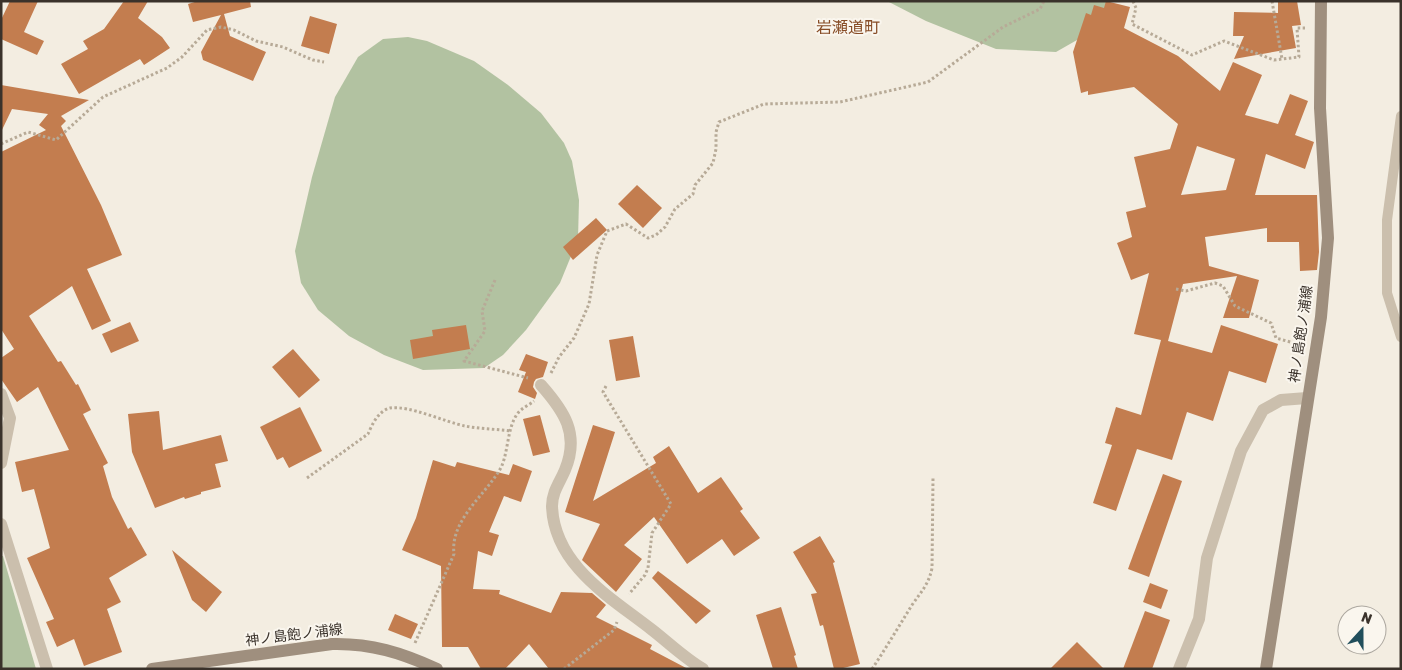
<svg xmlns="http://www.w3.org/2000/svg" width="1402" height="670" viewBox="0 0 1402 670" font-family="Rubik,'Noto Sans JP',sans-serif">
	<style>
		.green { fill: #b2c2a1 }
		.building { fill: #c37d4f; fill-rule: evenodd }
		.lines { fill: none; stroke-linecap: round; stroke-linejoin: round }
		.path { stroke: #b7aa97; stroke-width: 3; stroke-dasharray: 2.5 2.5; stroke-linecap: butt }
		.service { stroke: #cbbfad; stroke-width: 10 }
		.minor { stroke: #cbbfad; stroke-width: 12 }
		.secondary { stroke: #9f8f7e; stroke-width: 12 }
		.labels { text-anchor: middle; dominant-baseline: central; stroke-width: 4; stroke-linejoin: round; paint-order: stroke }
		.street-label { font-size: 14px; fill: #3a322b; stroke: #faf6ee }
		.quarter-label { font-size: 16px; fill: #874c26; stroke: #faf6ee }
	</style>
	<rect width="100%" height="100%" fill="#f3ede1"/>
	<g class="green">
		<path d="M887,1H1109L1091,32L1056,52L996,49L926,21Z"/>
		<path d="M408,37L427,41L474,61L508,85L541,113L564,143L572,161L579,200L578,239L560,283L526,330L503,355L484,368L423,370L384,355L349,336L318,310L301,283L295,251L312,177L335,97L358,57L383,39Z"/>
		<path d="M1,556H3L36,669H1Z"/>
	</g>
	<g class="building">
		<path d="M10,1H38L24,32L44,41L37,55L1,39V20Z"/>
		<path d="M124,1H148L138,18L162,37L170,48L144,65L140,59L79,94L61,64L88,49L83,41L104,29Z"/>
		<path d="M198,1H250L251,7L224,14L230,36L266,52L253,81L203,60L201,52L221,15L193,22L188,4Z"/>
		<path d="M1106,1L1130,7L1124,28L1178,56L1220,91L1233,62L1262,75L1245,115L1278,124L1290,94L1308,101L1295,135L1314,142L1305,169L1266,154L1255,195H1317L1319,252L1317,270L1300,271L1299,242H1267V228L1205,237L1209,266L1259,280L1249,318H1223L1237,276L1183,284L1168,341L1212,353L1221,325L1278,344L1266,383L1229,371L1213,421L1187,412L1172,460L1137,449L1116,511L1093,503L1112,445L1105,443L1116,407L1141,415L1161,340L1134,334L1149,273L1131,280L1117,243L1132,237L1126,212L1146,207L1134,157L1170,149L1178,124L1134,87L1088,95V91L1081,93L1073,52L1086,13L1091,15L1094,5L1104,8ZM1197,146L1235,159L1226,190L1181,195Z"/>
		<path d="M1278,1H1297L1301,25L1292,26L1296,48L1234,59L1244,36H1233L1234,12L1278,13Z"/>
		<path d="M310,16L337,24L329,54L301,46Z"/>
		<path d="M1,85L89,100L61,116L66,121L61,126L101,205L122,255L87,269L111,321L92,330L72,286L29,316L58,362L61,361L76,385L78,384L91,410L83,414L108,463L103,466L112,497L128,529L131,527L147,555L109,578L121,602L107,609L122,652L84,666L74,639L57,647L46,622L54,619L27,558L50,548L34,489L22,492L15,462L69,450L38,387L17,402L1,379V358L14,349L1,329V152L46,130L39,125L48,114L12,109L1,132Z"/>
		<path d="M637,185L662,208L643,228L618,204Z"/>
		<path d="M596,218L607,230L573,260L563,247Z"/>
		<path d="M130,322L139,341L111,353L102,334Z"/>
		<path d="M466,325L470,349L413,359L410,340L433,336L432,330Z"/>
		<path d="M633,336L640,377L616,381L609,340Z"/>
		<path d="M293,349L320,380L299,398L272,367Z"/>
		<path d="M526,354L548,362L543,377L536,379L534,382L533,387L537,393L535,399L518,392L526,372L519,370Z"/>
		<path d="M300,407L322,451L289,468L283,457L277,460L260,427Z"/>
		<path d="M159,411L163,450L221,435L228,461L215,464L221,487L201,492V494L185,499L184,497L155,508L132,452L128,414Z"/>
		<path d="M540,415L550,452L533,456L523,419Z"/>
		<path d="M593,425L615,432L593,501L656,463L653,457L669,446L698,493L721,477L743,509L740,511L760,538L734,556L722,539L687,564L654,517L624,545L642,559L616,592L582,560L600,524L565,512Z"/>
		<path d="M433,460L455,467L457,462L509,475L513,464L532,471L521,502L504,496L489,532L499,535L492,556L478,551L473,589L500,590L499,594L551,613L561,592L592,593L606,605L596,617L652,645L650,649L688,669H549L529,644L505,669H481L468,647H442L441,566L402,550L416,518Z"/>
		<path d="M1163,474L1182,481L1149,577L1128,569Z"/>
		<path d="M820,536L835,562L833,563L860,664L839,669H834L823,625L820,626L811,594L817,593L793,552Z"/>
		<path d="M172,550L222,592L206,612L192,600Z"/>
		<path d="M658,571L711,611L696,624L652,578Z"/>
		<path d="M1150,583L1168,590L1161,609L1143,602Z"/>
		<path d="M781,607L796,655L794,656L798,669H773L756,615Z"/>
		<path d="M1145,611L1170,620L1152,669H1123Z"/>
		<path d="M395,614L418,624L411,639L388,630Z"/>
		<path d="M1077,642L1104,669H1050Z"/>
	</g>
	<g class="lines">
		<g class="path">
			<path d="M1133,1L1136,8L1132,24L1192,55L1224,41L1274,60L1299,57L1297,28H1305"/>
			<path d="M1272,1L1282,59"/>
			<path d="M1,144L28,132L56,140L103,97L167,68L182,57L207,30L221,27L234,30L256,41L283,47L313,60L324,62"/>
			<path d="M495,280L482,311L485,331L464,361L528,378"/>
			<path d="M1176,289L1186,291L1215,283L1223,286L1235,306L1271,323L1276,338L1301,345"/>
			<path d="M551,373L559,357L574,338L589,304L597,255L607,231L626,224L648,238L656,235L665,227L675,209L693,194L695,185L713,163L716,149V132L719,122L764,104L840,102L928,82L1003,27L1040,9L1044,1"/>
			<path d="M606,386L603,392L671,504L652,533L648,568L645,575L629,594"/>
			<path d="M307,478L368,434C372,425 378,411 390,408C409,405 445,422 465,426C480,429 496,429 511,431"/>
			<path d="M415,643L454,554C450,521 483,497 499,471C509,456 506,428 518,413C522,408 529,405 534,401"/>
			<path d="M564,669L614,630L617,622"/>
			<path d="M872,669C886,648 899,626 912,605C921,592 929,584 932,568L933,478"/>
		</g>
		<path class="service" d="M1401,116L1387,220V293L1401,337"/>
		<g class="minor">
			<path d="M541,385C564,411 580,434 565,470C560,482 552,492 552,506C554,565 610,597 651,629C668,642 684,658 703,669"/>
			<path d="M1,394L10,418L1,463"/>
			<path d="M1,524L47,669"/>
			<path d="M1179,669L1199,619L1207,558L1241,451L1263,410L1281,400L1307,398"/>
		</g>
		<g class="secondary">
			<path d="M152,669L332,644C371,643 402,653 437,669"/>
			<path d="M1266,669L1321,317L1328,238L1320,108L1321,1"/>
		</g>
	</g>
	<g class="labels">
		<g class="street-label">
			<text transform="translate(1301 334) rotate(-82)">神ノ島飽ノ浦線</text>
			<text transform="translate(294 635) rotate(-7)">神ノ島飽ノ浦線</text>
		</g>
		<g class="quarter-label">
			<text x="848" y="27">岩瀬道町</text>
		</g>
	</g>
	<rect width="1402" height="670" fill="none" stroke="#3a322b" stroke-width="5"/>
	<g transform="translate(1362 630) rotate(21)"><circle r="24" fill="#faf6ee" stroke="#ada8a0"/>
	<path d="M0-4L9 19L0 12L-9 19Z" fill="#214e5b"/>
	<text y="-8" font-size="14" font-weight="bold" text-anchor="middle" fill="#3a322b">N</text>
	</g>
</svg>
